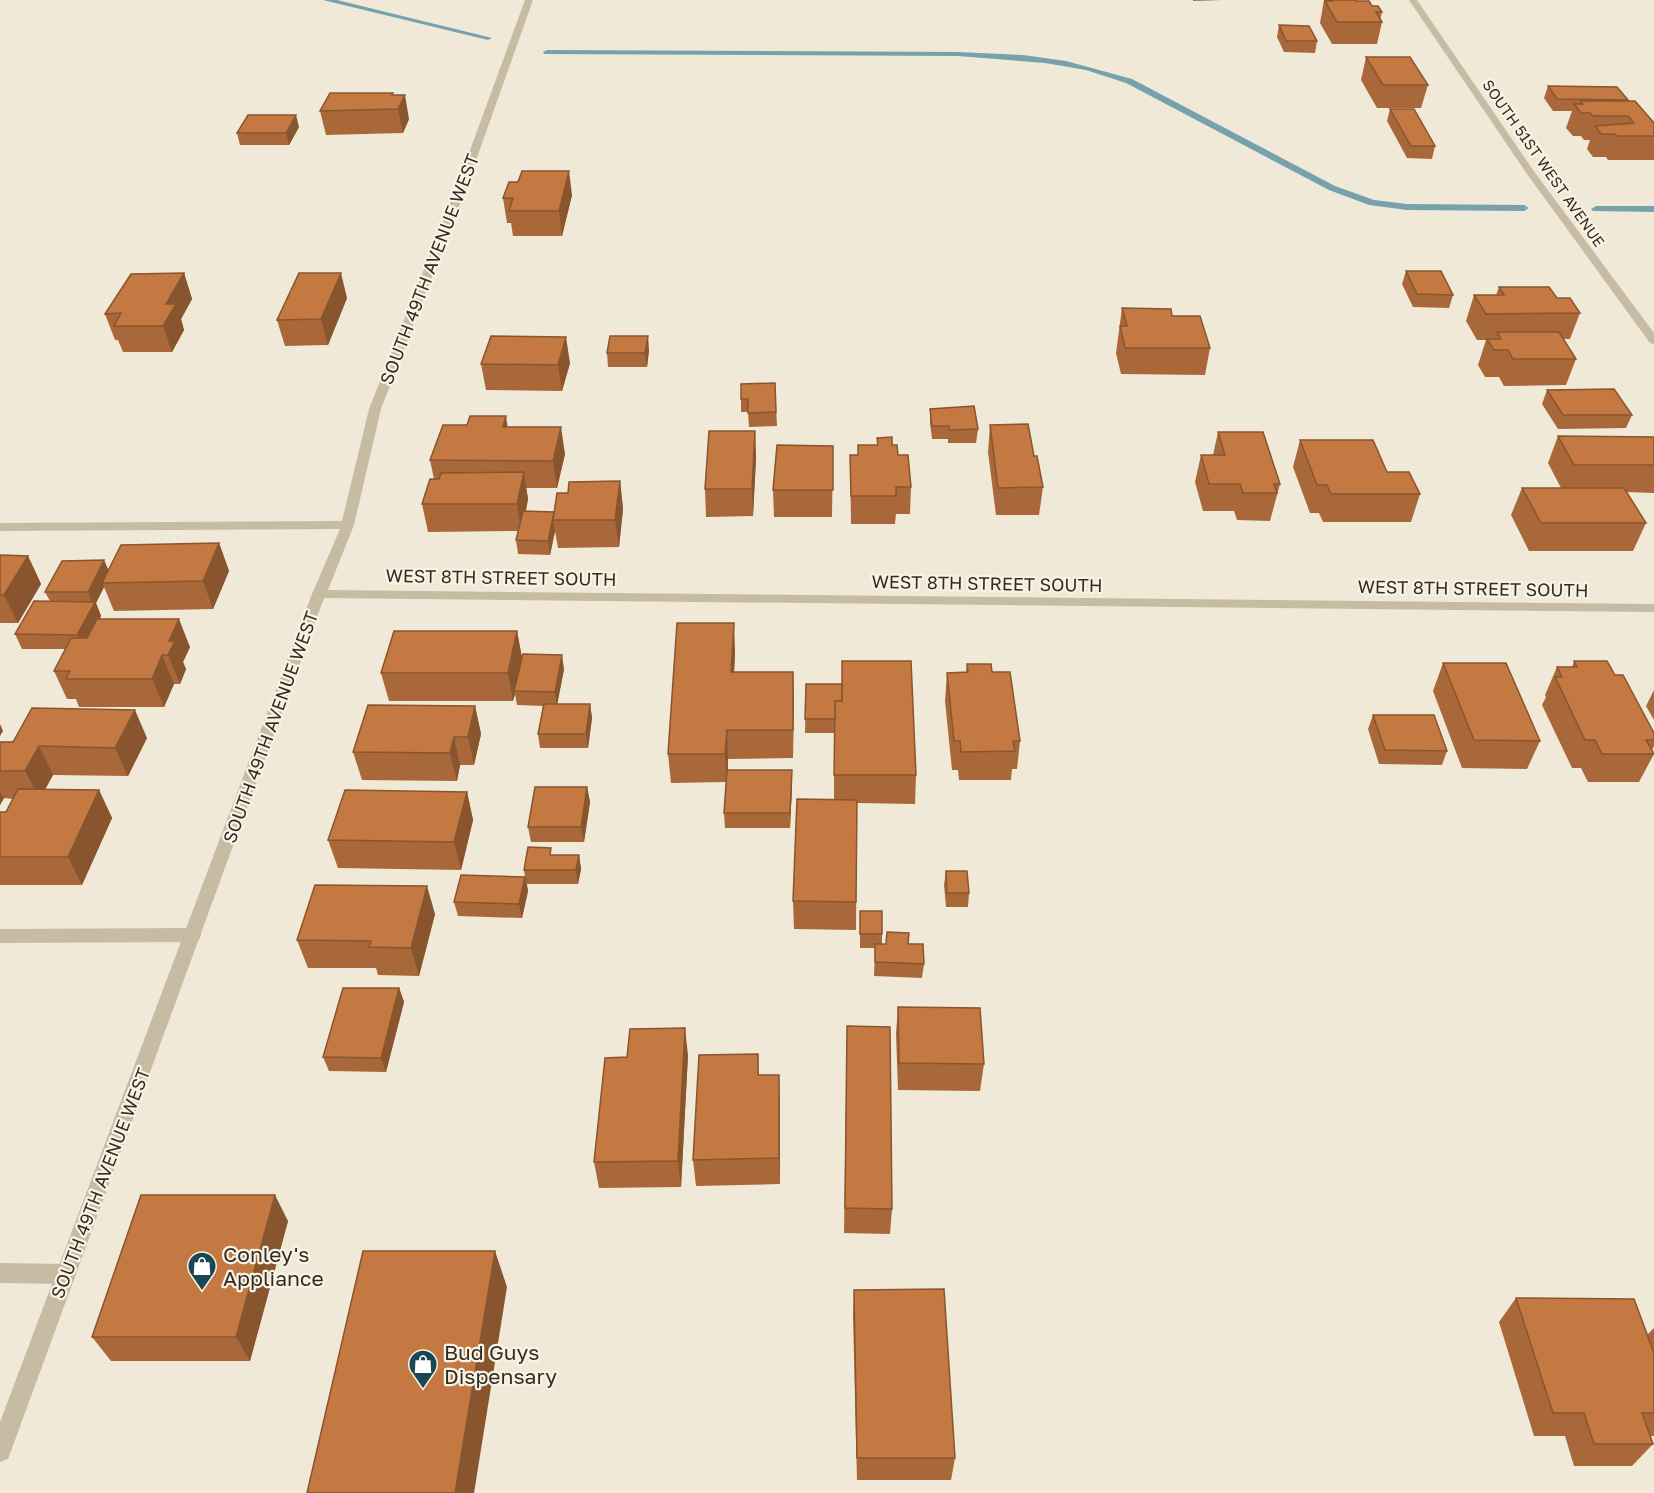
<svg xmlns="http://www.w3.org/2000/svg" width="1654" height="1493" viewBox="0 0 1654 1493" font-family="'Golos Text',sans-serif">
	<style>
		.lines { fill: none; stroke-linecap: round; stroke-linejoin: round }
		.stream { fill: #77a1ad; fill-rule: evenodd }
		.service { fill: #c8bba4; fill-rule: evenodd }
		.minor { fill: #c8bba4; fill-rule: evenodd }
		.wall { fill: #a96839 }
		.shaded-wall { fill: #89552e }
		.building { fill: #c47942; stroke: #89552e; stroke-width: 1.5 }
		.labels { text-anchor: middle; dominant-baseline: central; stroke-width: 4.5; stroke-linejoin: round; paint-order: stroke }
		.far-street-label { font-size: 15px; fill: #332c26; stroke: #f8f3e3 }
		.street-label { font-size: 18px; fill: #332c26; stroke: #f8f3e3 }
		.near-poi-label { font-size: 21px; fill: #332c26; stroke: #f8f3e3; text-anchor: start }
	</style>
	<rect width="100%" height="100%" fill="#f0e9d7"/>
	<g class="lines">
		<g class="stream">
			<path d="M323,0H337L492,38L488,40Z"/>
			<path d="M547,50L958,52L1023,55L1066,61L1132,79L1335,186L1374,200L1407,204L1524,205L1529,208L1524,211L1407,210L1369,205L1329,190L1126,83L1086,70L1045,63L958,56L544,54L543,52Z"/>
			<path d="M1596,206H1654V212L1593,211L1591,209Z"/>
		</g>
		<g class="service">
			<path d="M193,928L199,930L201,935L199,940L193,942L0,943V929Z"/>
			<path d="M0,1263L66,1264L73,1267L76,1274L73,1281L66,1284L0,1283Z"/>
		</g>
		<g class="minor">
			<path d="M525,0H533L468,183L381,409L354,525L328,590L1654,604V612L324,598L11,1451L8,1459L0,1462V1422L312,594L340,529L0,531V523L342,521L369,409L458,183Z"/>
			<path d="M1409,0H1417L1533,170L1654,333V344L1650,343L1527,174Z"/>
		</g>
	</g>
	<g class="wall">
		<path d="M1193,0H1222L1193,1Z"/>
		<path d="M1324,0H1356V1L1372,6L1382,12L1380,20L1382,22L1377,44H1332L1320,23Z"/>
		<path d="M1279,25L1317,41L1315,53L1284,52L1277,37Z"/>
		<path d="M1366,57L1428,85L1421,108H1377L1361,80Z"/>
		<path d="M1548,86L1628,100L1627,101L1654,123V160H1608L1606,157H1593L1587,149L1590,140H1584L1581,136H1573L1566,128L1572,111H1553L1544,98Z"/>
		<path d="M393,95L409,119L403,133L326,135L320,111Z"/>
		<path d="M1390,109L1435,146L1432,159L1407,158L1387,121Z"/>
		<path d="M299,127L289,145H240L237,133Z"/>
		<path d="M572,195L562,236H513L511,223H507L503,198Z"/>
		<path d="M1406,271L1453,295L1449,308L1413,307L1402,284Z"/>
		<path d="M184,273L192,299L181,319L184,330L172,352H123L118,340H115L105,314Z"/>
		<path d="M1499,287L1557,298L1580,313L1570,339H1563L1576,359L1566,385L1504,386L1499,377H1485L1478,365L1486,340H1477L1466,321L1474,295H1496Z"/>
		<path d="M347,298L328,345L285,346L277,320Z"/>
		<path d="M1122,308L1172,316L1210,348L1205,375L1121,374L1116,353Z"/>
		<path d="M649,350L647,367H608L607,353Z"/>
		<path d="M570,363L562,391L486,390L481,364Z"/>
		<path d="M775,383L777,426L749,427L748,412H741V399Z"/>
		<path d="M1547,390L1632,415L1626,428L1558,429L1542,404Z"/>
		<path d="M930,409L978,429L976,443H948V439H932L930,423Z"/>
		<path d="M990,425L1043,487L1039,515H996L988,452Z"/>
		<path d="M507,427L565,454L557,488H526L528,499L526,511L554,512L568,493L620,481L623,509L619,547L558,548L555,531L550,555L518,554L516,540L518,531L428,532L422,504L434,479L430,460Z"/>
		<path d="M755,431L756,458L753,516L706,517L705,489Z"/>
		<path d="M1218,432L1280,484L1270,521L1237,520L1234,511H1203L1195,482L1201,455H1213Z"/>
		<path d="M1558,436L1654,437V493L1627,492L1646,523L1633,551H1529L1511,515L1522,488H1561L1548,463Z"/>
		<path d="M877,438L892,445L898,455L911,487L910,514H896L895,524H851L850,455H857L877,445Z"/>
		<path d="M1300,440L1387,472L1420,494L1411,522H1323L1319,513H1310L1293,467Z"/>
		<path d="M833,446L832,517H774L773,490Z"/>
		<path d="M219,543L229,571L213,609L114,611L104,587L96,603L101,616L100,619L190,647L183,662L186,669L180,684H174L164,707H79L76,699H67L54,671L66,649H22L15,634L50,601L45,592L104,560L108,570Z"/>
		<path d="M0,555L28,556L41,584L18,623H0Z"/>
		<path d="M517,631L522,657L564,669L557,704H590L592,718L588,748H540L538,734L543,706L517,705L515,694L513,701H389L381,673Z"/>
		<path d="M735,651L734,672H793V758L728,759V770L792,785L790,828H725L724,813L726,782L671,783L668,754Z"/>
		<path d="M1574,661L1615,675L1654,733V746L1652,750L1654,754L1639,782H1588L1581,768H1572L1542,705L1546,697L1545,695L1557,667H1572Z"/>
		<path d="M1443,663L1540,741L1527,769L1462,768L1433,691Z"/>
		<path d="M967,664L992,672L1020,741L1017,769H1012L1011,780H959L958,770H952L945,701L947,673L966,672Z"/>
		<path d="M806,684L916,775L915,804L857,803L856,930L794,929L793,901L834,799V733H805Z"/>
		<path d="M1654,690V720L1646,706Z"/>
		<path d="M475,706L481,734L474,765H460L457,781L362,780L353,752Z"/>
		<path d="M1373,715L1447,751L1442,765L1379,764L1368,729Z"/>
		<path d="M147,738L128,776L53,775L45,789L99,790L112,818L82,885H0V812H6L13,799L4,798L0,805V742Z"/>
		<path d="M587,787L590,802L584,842H531L528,827Z"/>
		<path d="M467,792L473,820L461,870L338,868L328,840Z"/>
		<path d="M553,855H579L581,869L578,884H527L528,891L522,918L458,916L454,902L525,877L524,870Z"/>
		<path d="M946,871L969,893L968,907H946L944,885Z"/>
		<path d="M860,911H882V944H908L924,964L922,978L874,976L875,948H860Z"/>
		<path d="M435,914L419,976L378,975L376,968H308L297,940Z"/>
		<path d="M399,988L404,1002L386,1072L329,1071L323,1057Z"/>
		<path d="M898,1007L984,1064L980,1091L898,1090L896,1034Z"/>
		<path d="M847,1026L892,1209L890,1234L844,1233Z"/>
		<path d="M758,1054L759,1075L780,1102V1184L696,1186L693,1160Z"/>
		<path d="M688,1055L681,1187L599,1188L594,1162Z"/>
		<path d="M288,1221L250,1361H111L92,1337Z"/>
		<path d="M854,1290L955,1458L951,1480H857L853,1315Z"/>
		<path d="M1516,1298L1647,1335L1654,1328V1436H1650L1653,1444L1632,1466H1574L1565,1436H1534L1499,1322Z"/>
	</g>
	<g class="shaded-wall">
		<path d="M405,95L409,119L403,133L398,109Z"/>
		<path d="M296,115L299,127L289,145L286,133Z"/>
		<path d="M569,171L572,195L562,236L559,211Z"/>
		<path d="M184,273L192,299L181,319L184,330L172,352L163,326L166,304Z"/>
		<path d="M341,273L347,298L328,345L321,319Z"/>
		<path d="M648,336L649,350L647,367L645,353Z"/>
		<path d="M566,337L570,363L562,391L558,365Z"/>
		<path d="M506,416L510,443L503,427Z"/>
		<path d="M561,427L565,454L557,488L553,461Z"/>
		<path d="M755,431L756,458L753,516L752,489Z"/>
		<path d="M524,472L528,499L521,531L517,504Z"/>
		<path d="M620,481L623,509L619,547L615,520Z"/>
		<path d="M554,512L553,520L555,531L550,555L548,541Z"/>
		<path d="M219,543L229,571L213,609L203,581Z"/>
		<path d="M28,556L41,584L18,623L4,595Z"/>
		<path d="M104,560L110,574L102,583L104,587L96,603L101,616L83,649L77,635L93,605L88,592Z"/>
		<path d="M179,619L190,647L183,662L186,669L180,684L168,655L169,641Z"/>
		<path d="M734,623L735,651L733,700L731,672Z"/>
		<path d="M517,631L522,659L514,691L515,694L513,701L508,673Z"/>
		<path d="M162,655L174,684L164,707L152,679Z"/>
		<path d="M562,655L564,669L557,706L555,692Z"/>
		<path d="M793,672L794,700L793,758Z"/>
		<path d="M590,704L592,718L588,748L586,734Z"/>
		<path d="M475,706L481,734L474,765L468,737Z"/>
		<path d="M135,710L147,738L128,776L115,748Z"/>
		<path d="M0,724L3,731L0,736Z"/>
		<path d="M727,730L728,759L727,782L725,754Z"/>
		<path d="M454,737L460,765L457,781L450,753Z"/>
		<path d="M39,746L53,775L40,799L25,771Z"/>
		<path d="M792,770V785L790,828V813Z"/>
		<path d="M587,787L590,802L584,842L581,827Z"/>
		<path d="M99,790L112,818L82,885L68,857Z"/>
		<path d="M0,792L4,798L0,805Z"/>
		<path d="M467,792L473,820L461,870L454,842Z"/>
		<path d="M579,855L581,869L578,884L576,870Z"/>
		<path d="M525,877L528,891L522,918L519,904Z"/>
		<path d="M427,886L435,914L419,976L411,948Z"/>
		<path d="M399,988L404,1002L386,1072L381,1058Z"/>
		<path d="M685,1028L688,1055L681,1187L678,1161Z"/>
		<path d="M779,1075L780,1102V1184L779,1158Z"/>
		<path d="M275,1195L288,1221L250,1361L236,1337Z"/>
		<path d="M495,1251L507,1287L474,1493H455Z"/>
	</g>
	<g class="building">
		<path d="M1331,0H1356V1H1369L1372,6H1378L1382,12H1376L1382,22H1337L1325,1H1332Z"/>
		<path d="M1279,25L1309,26L1317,41H1286Z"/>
		<path d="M1366,57H1410L1428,85H1383Z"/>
		<path d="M1548,86L1617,87L1628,100L1557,99Z"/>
		<path d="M330,93H393L392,95H405L398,109L320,111Z"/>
		<path d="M1580,101H1635L1654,123V136H1617L1615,134H1601L1595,126L1634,123L1628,116H1593L1590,113H1581L1574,104H1583Z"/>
		<path d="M1390,109H1414L1435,146H1411Z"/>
		<path d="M248,115H296L286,133H237Z"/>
		<path d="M522,171H569L559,211H509L513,198H503L509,182H518Z"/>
		<path d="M1406,271H1441L1453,295L1417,294Z"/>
		<path d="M184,273L166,304H176L163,326H114L121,313L105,314L131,274Z"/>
		<path d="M299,273H341L321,319L277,320Z"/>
		<path d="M1499,287H1549L1557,298H1570L1580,313L1486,314L1474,295H1504Z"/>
		<path d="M1122,308L1171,309L1172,316H1200L1210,348H1125L1120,326H1127Z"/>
		<path d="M1497,332H1559L1576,359H1513L1508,350H1494L1487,339H1501Z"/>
		<path d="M491,336L566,337L558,365L481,364Z"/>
		<path d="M610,336H648L645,353H607Z"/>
		<path d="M775,383L776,412L748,413V399H741V384Z"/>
		<path d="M1614,389L1632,415H1563L1547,390Z"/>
		<path d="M974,406L978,429L949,430V426H932L930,409Z"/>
		<path d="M470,416H506L503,427H561L553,461L430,460L443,425H467Z"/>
		<path d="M1028,424L1034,456H1037L1043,487L998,488L990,425Z"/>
		<path d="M709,431H755L752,489H705Z"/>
		<path d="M1218,432H1263L1280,484H1274L1277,493H1243L1240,484H1209L1201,455H1225Z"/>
		<path d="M1558,436L1654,437V465H1574Z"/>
		<path d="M892,437V445H897L898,455H908L911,487H896V496H851L850,455H858V445H878L877,438Z"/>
		<path d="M1300,440H1373L1387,472H1409L1420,494H1331L1327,485H1317Z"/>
		<path d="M777,445L833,446V490H773Z"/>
		<path d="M524,472L517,504H422L430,479H439L441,473Z"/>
		<path d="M620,481L615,520H553L557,493H568L569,482Z"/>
		<path d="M1522,488H1624L1646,523H1541Z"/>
		<path d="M523,511L554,512L548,541L516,540Z"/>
		<path d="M219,543L203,581L102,583L121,545Z"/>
		<path d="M0,555L28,556L4,595H0Z"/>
		<path d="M104,560L88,592H45L62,561Z"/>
		<path d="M34,601L95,602L77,635L15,634Z"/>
		<path d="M97,619H179L169,641H175L168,655H162L152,679H66L70,671H54L71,638H87Z"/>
		<path d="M677,623H734L731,672H793V730H727L725,754H668Z"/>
		<path d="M394,631H517L508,673H381Z"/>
		<path d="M523,654L562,655L555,692L514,691Z"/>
		<path d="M842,661H911L916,775H834L835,701H842Z"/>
		<path d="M1574,661H1607L1615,675H1623L1654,733V740H1646L1654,754H1602L1595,740H1585L1555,677H1562L1557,667H1577Z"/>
		<path d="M1443,663H1506L1540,741L1474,740Z"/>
		<path d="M967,664H991L992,672H1010L1020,741H1013L1015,751L961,752L960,741H954L947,673L968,672Z"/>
		<path d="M806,684H842V701H835V719H805Z"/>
		<path d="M544,704H590L586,734H538Z"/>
		<path d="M368,705L475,706L468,737H454L450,753L353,752Z"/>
		<path d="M32,708L135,710L115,748L39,746L25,771H0V742H13Z"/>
		<path d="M1373,715H1434L1447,751L1385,750Z"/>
		<path d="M727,770H792L790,813H724Z"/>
		<path d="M535,787H587L581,827H528Z"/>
		<path d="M18,789L99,790L68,857H0V812H6Z"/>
		<path d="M345,790L467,792L454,842L328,840Z"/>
		<path d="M797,799L857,800L856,902L793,901Z"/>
		<path d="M528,847L551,848L550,855H579L576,870H524Z"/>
		<path d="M946,871H967L969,893H947Z"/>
		<path d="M461,875L525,877L519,904L454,902Z"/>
		<path d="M315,885L427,886L411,948L369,947L371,941L297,940Z"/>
		<rect x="860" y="911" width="22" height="23"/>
		<path d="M887,932L909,933L908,944H923L924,964L875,962V944H886Z"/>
		<path d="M343,988H399L381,1058L323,1057Z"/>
		<path d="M898,1007L980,1008L984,1064L899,1063Z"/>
		<path d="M847,1026L890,1027L892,1209L845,1208Z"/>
		<path d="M685,1028L678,1161L594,1162L605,1058L627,1057L630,1029Z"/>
		<path d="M758,1054V1075H779V1158L693,1160L699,1055Z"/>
		<path d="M141,1195H275L236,1337H92Z"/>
		<path d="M363,1251H495L455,1493H307Z"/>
		<path d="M944,1289L955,1458H857L854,1290Z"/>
		<path d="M1516,1298L1634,1299L1654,1353V1413H1642L1653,1444H1594L1584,1413H1553Z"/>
	</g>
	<defs>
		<g id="shop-pin" transform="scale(1.5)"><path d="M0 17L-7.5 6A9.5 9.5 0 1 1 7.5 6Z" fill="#1c4654" stroke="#f8f3e3"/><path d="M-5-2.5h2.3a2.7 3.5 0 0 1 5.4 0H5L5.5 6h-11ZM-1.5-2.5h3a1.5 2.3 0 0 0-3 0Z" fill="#fff"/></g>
	</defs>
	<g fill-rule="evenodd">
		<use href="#shop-pin" x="202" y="1266"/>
		<use href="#shop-pin" x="423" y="1364"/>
	</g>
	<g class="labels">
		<g class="far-street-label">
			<text transform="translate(1544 163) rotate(55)">SOUTH 51ST WEST AVENUE</text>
		</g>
		<g class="street-label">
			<text transform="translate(429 269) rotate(-69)">SOUTH 49TH AVENUE WEST</text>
			<text transform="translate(501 577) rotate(1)">WEST 8TH STREET SOUTH</text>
			<text transform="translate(987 583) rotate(1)">WEST 8TH STREET SOUTH</text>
			<text transform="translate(1473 588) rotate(1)">WEST 8TH STREET SOUTH</text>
			<text transform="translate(270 727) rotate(-70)">SOUTH 49TH AVENUE WEST</text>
			<text transform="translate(100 1183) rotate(-69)">SOUTH 49TH AVENUE WEST</text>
		</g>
		<g class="near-poi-label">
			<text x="223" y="1254">Conley's<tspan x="223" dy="24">Appliance</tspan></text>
			<text x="444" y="1352">Bud Guys<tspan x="444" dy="24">Dispensary</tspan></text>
		</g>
	</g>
</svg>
